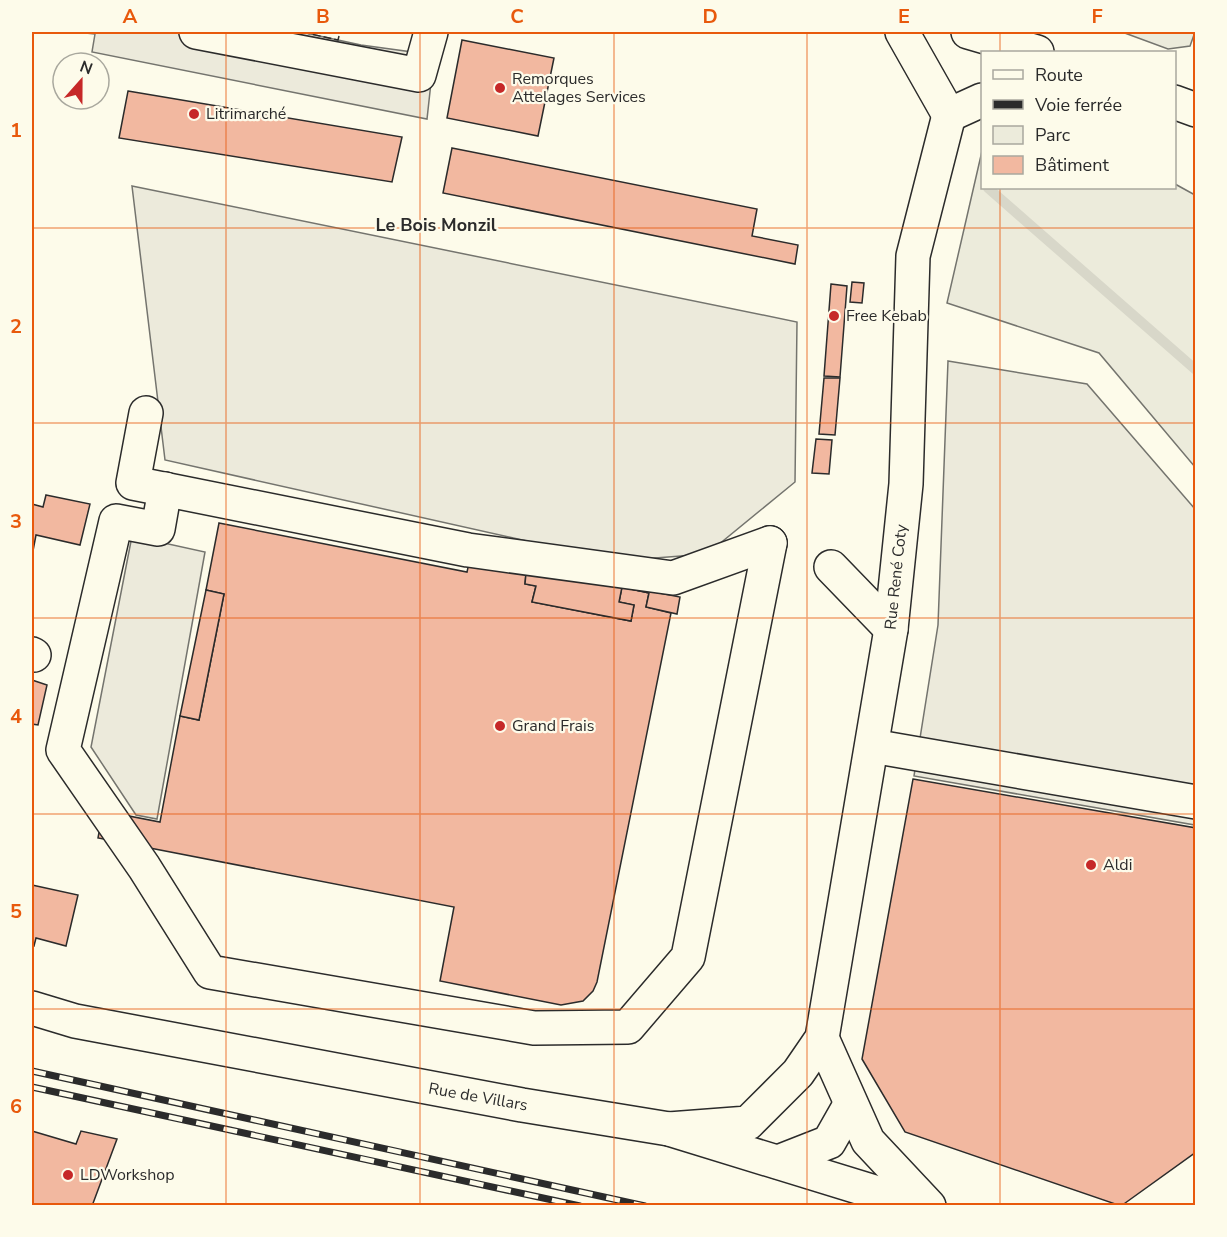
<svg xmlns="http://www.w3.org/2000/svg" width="1227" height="1237" viewBox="0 0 1227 1237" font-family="'Nunito Sans',sans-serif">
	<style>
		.green { fill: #ecebdb; stroke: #74746e; stroke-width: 1.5 }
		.parking { fill: #eceadb; stroke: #74746e; stroke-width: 1.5 }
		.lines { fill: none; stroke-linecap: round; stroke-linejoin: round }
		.stream { stroke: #d8d7c9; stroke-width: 10 }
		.building { fill: #f2b8a0; stroke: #2b2b2b; stroke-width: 1.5 }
		.minor-casing { stroke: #2b2b2b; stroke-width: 36 }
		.major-casing { stroke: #2b2b2b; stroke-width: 36 }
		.minor { stroke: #fdfbea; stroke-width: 33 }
		.major { stroke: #fdfbea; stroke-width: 33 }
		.rail-casing { stroke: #2b2b2b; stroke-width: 7 }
		.rail { stroke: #fdfbea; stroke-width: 4.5; stroke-dasharray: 14; stroke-linecap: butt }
		.fence { stroke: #2b2b2b; stroke-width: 1.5; stroke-dasharray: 8 3; stroke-linecap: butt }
		.grid { fill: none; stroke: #e8590c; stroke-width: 1.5; stroke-opacity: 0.55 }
		.poi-dot { fill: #c62828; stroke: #fdfbea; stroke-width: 2 }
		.labels { text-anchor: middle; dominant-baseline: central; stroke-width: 4.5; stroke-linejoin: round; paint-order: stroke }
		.poi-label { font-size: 16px; fill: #2b2b2b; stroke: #fdfbea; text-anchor: start }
		.street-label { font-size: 16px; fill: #2b2b2b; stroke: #fdfbea }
		.neighbourhood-label { font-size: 18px; font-weight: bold; fill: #2b2b2b; stroke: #fdfbea }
		.neatline { fill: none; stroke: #e8590c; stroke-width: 2 }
		.grid-label { font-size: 20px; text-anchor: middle; font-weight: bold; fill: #e8590c }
	</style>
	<rect width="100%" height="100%" fill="#fdfbea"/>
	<g class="green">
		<path d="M1122,32H1195L1190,46L1168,49Z"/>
		<path d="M982,151V188H1174L1175,184L1195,195V467L1099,353L947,303Z"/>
	</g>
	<g class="parking">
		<path d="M76,32H301L361,45L434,55L427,119L92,52L95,34Z"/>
		<path d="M132,186L797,322L795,482L707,554L616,561L165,460Z"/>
		<path d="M948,361L1087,384L1195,509V825L914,776L938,625Z"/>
		<path d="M132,536L205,552L157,819L136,815L91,747Z"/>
	</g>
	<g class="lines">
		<path class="stream" d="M988,188L1196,370"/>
	</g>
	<g class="building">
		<path d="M462,40L554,58L538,136L447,118Z"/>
		<path d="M128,91L402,137L392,182L119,138Z"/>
		<path d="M452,148L757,209L752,236L798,245L795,264L443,193Z"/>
		<path d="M852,282L864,283L862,303L850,302Z"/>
		<path d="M831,284L847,286L840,377L824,376Z"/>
		<path d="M824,378H840L835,435L819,434Z"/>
		<path d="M816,439L832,440L829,474L812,473Z"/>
		<path d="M46,495L90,504L80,545L36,535L32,556V504L43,507Z"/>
		<path d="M219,523L467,572L469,563L526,573L525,584L536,586L532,602L631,621L634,605L619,602L622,587L649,593L646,607L671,613L597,982L593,991L583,1001L561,1005L440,981L454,907L98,838L103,811L160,822L180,716L199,720L224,594L206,590Z"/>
		<path d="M481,558L680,597L677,614L646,607L649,593L622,587L619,602L634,605L631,621L532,602L536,586L525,584L526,573Z"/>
		<path d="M206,590L224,594L199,720L180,716Z"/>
		<path d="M32,680L47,685L38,725L32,724Z"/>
		<path d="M913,779L1196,828V1152L1121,1206L905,1132L862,1059Z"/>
		<path d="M32,885L78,895L66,946L36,938L34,946L32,945Z"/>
		<path d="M32,1131L76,1144L81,1131L117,1139L92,1206H32Z"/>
	</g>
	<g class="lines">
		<g class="minor-casing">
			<g id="minor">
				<path d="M196,32L419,75L431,32"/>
				<path d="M146,413L133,483L468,550L673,578L770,543"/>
				<path d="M165,489L158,529L116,521L63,750L144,867L210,972L534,1028L628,1027L688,957L770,543"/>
				<path d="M831,567L891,629"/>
				<path d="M32,654L34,655"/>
				<path d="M872,746L1196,802"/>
				<path d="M32,1008L75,1021L522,1105L669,1129L920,1206"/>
				<path d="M822,1038L868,1141L929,1206"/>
				<path d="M669,1129L748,1123L798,1073L822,1038L891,629L906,484L913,256L949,115"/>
				<path d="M778,1162L829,1142L850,1105"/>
			</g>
		</g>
		<g class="major-casing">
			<g id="major">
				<path d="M902,32L949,115L982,100"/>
				<path d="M968,32L1037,52"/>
				<path d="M1174,102L1196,110"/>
			</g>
		</g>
		<use href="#minor" class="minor"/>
		<use href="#major" class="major"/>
		<g class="rail-casing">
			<g id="rail">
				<path d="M32,1071L645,1206"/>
				<path d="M32,1087L580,1206"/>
			</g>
		</g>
		<use href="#rail" class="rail"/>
		<path class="fence" d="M302,32L338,40L340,32"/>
	</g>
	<path class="grid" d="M226,32V1206M420,32V1206M614,32V1206M807,32V1206M1000,32V52M1000,188V1206M32,228H1196M32,423H1196M32,618H1196M32,814H1196M32,1009H1196"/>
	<g class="poi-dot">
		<circle cx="500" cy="88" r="6"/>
		<circle cx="194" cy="114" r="6"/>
		<circle cx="834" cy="316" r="6"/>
		<circle cx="500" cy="726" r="6"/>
		<circle cx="1091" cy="865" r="6"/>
		<circle cx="68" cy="1175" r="6"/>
	</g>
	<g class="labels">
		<g class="poi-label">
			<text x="512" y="79">Remorques<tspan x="512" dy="18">Attelages Services</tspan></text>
			<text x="206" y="114">Litrimarché</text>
			<text x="846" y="316">Free Kebab</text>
			<text x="512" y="726">Grand Frais</text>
			<text x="1103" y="865">Aldi</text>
			<text x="80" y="1175">LDWorkshop</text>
		</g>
		<g class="street-label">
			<text transform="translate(896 577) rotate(-84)">Rue René Coty</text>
			<text transform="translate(478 1097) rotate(10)">Rue de Villars</text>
		</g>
		<g class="neighbourhood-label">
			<text x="436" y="225">Le Bois Monzil</text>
		</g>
	</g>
	<rect width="1227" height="1237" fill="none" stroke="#fdfbea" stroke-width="66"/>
	<rect x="981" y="51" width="195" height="138" fill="#fdfbea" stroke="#a9a89e" stroke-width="1.5"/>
	<rect x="993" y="70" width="30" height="9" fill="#fdfbea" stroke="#a9a89e" stroke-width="1.5"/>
	<text x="1035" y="81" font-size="18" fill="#2b2b2b">Route</text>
	<rect x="993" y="100" width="30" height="9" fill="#2b2b2b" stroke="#a9a89e" stroke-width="1.5"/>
	<text x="1035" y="111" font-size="18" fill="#2b2b2b">Voie ferrée</text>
	<rect x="993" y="126" width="30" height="18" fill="#ecebdb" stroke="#a9a89e" stroke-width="1.5"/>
	<text x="1035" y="141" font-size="18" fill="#2b2b2b">Parc</text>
	<rect x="993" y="156" width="30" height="18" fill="#f2b8a0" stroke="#a9a89e" stroke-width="1.5"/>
	<text x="1035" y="171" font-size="18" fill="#2b2b2b">Bâtiment</text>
	<g transform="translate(81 81) rotate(21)"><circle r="28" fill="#fdfbea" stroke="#a9a89e" stroke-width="1.5"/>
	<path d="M0-4.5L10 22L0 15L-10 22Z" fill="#c62828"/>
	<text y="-9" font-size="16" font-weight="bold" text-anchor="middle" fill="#2b2b2b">N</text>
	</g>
	<rect x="33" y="33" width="1161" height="1171" class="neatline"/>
	<g class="grid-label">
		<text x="130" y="23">A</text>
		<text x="323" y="23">B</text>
		<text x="517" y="23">C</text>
		<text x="710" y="23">D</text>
		<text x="904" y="23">E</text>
		<text x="1097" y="23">F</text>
		<text x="16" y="137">1</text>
		<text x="16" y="333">2</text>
		<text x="16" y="528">3</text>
		<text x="16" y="723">4</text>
		<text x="16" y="918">5</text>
		<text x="16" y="1113">6</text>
	</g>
</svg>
